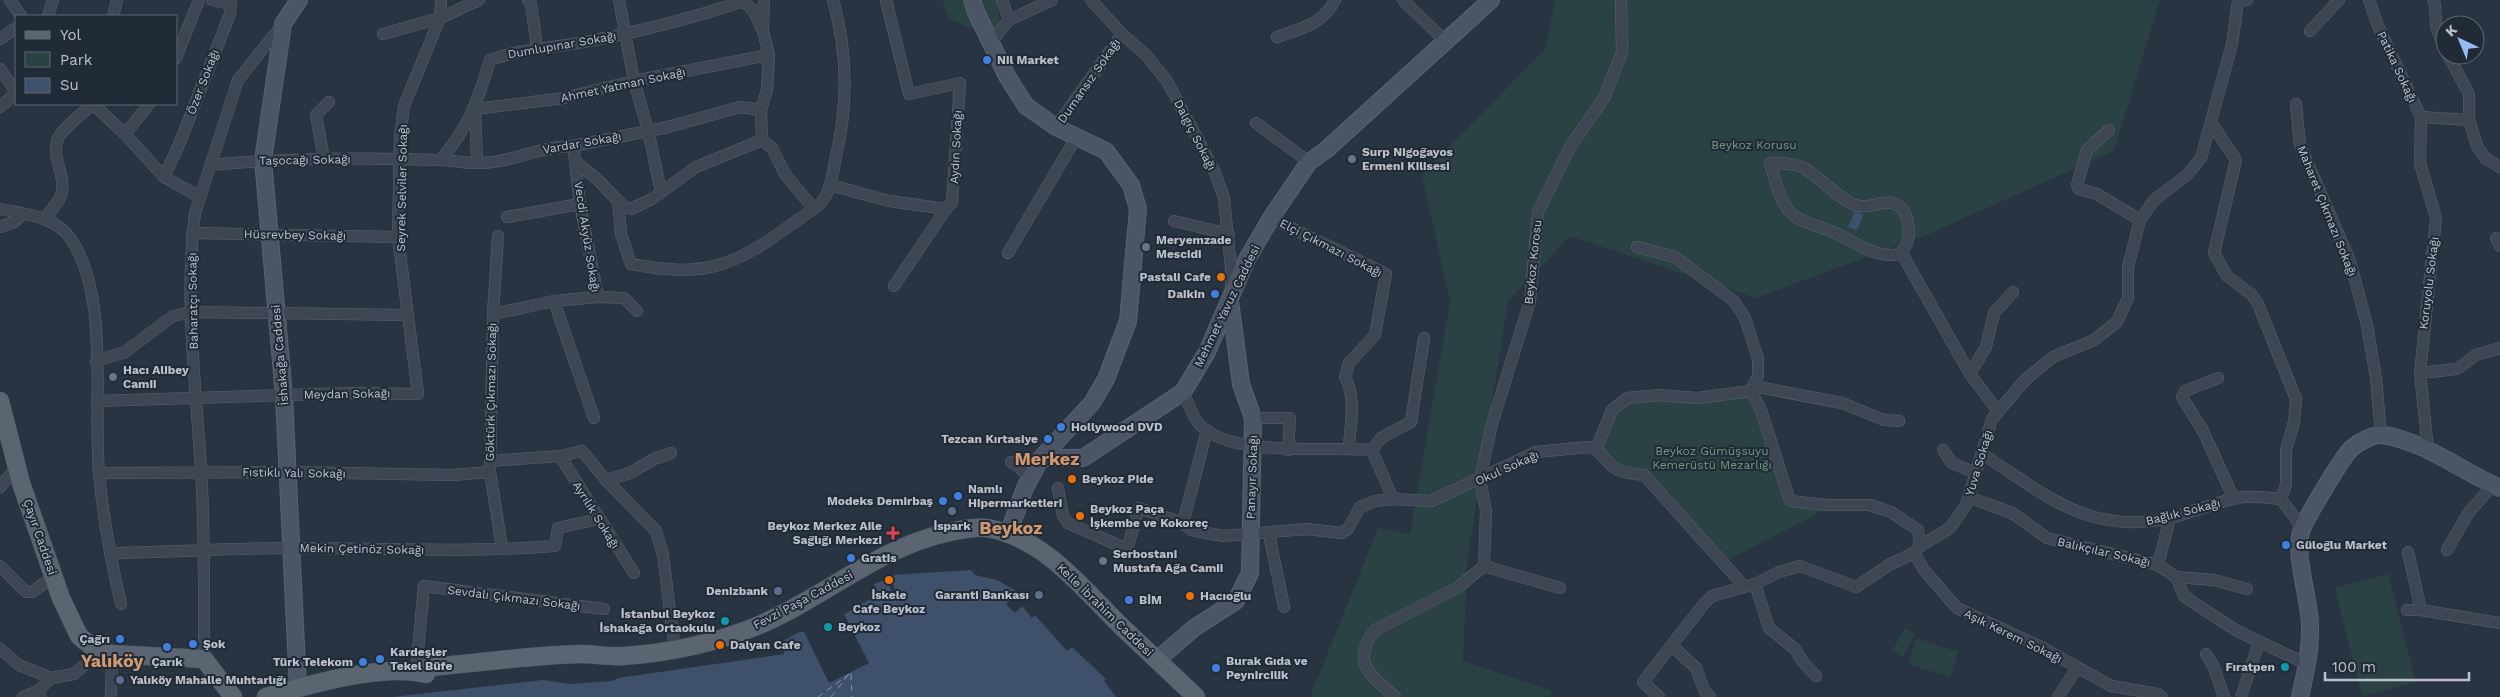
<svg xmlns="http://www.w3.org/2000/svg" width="2500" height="697" viewBox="0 0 2500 697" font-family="'Work Sans',sans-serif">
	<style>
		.green { fill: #2b4244 }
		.water { fill: #3f516a }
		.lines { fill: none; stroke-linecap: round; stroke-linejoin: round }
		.ferry { stroke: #8397b2; stroke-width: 1; stroke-dasharray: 6 5; stroke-linecap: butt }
		.street-casing { stroke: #5b636f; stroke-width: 12 }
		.secondary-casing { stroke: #5b636f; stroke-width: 18 }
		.primary-casing { stroke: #49515e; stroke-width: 19 }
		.street { stroke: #3d4652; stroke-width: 11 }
		.secondary { stroke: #4b5565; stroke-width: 16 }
		.primary { stroke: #5b6572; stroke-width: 18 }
		.shop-dot { fill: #3f7fe0; stroke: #212a37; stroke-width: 2 }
		.worship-dot { fill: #6b7280; stroke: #212a37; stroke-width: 2 }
		.food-dot { fill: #e8710a; stroke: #212a37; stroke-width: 2 }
		.service-dot { fill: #5c6f8a; stroke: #212a37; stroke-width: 2 }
		.health-dot { fill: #e0444e; stroke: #212a37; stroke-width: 2 }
		.culture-dot { fill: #0f9aa8; stroke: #212a37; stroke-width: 2 }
		.labels { text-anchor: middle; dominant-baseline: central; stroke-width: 4; stroke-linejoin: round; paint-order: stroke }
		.street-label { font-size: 12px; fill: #bac1cc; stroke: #212a37 }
		.poi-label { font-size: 12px; font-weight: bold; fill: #bac1cc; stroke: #212a37; text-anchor: start }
		.park-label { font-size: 12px; fill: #729b7b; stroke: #212a37 }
		.district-label { font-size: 18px; font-weight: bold; fill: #d2996f; stroke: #212a37 }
	</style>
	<rect width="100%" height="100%" fill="#283442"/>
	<g class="green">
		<path d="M942,0H966L978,31L950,19Z"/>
		<path d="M979,0H996L1000,20L995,34Z"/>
		<path d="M1555,0H2160L2114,151L1931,233L1756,298L1570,236L1508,301L1467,563L1463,661L1552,691L1549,697H1310L1378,528L1410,534L1450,302L1422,175L1545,49Z"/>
		<path d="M1749,393L1789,502L1822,508L1815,515L1726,561L1644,472L1614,466L1599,448L1613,411L1627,400Z"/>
		<path d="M2388,574L2416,682L2362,696L2335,588Z"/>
		<path d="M1905,628L1916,634L1903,657L1892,651Z"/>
		<path d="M1917,638L1958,652L1950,677L1908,664Z"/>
	</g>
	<g class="water">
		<path d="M1855,211L1863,215L1857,230L1848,227Z"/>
		<path d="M971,570L975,575L997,580L1018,592L1006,604L1015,613L1022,606L1032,618L1035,615L1067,651L1072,647L1106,679L1104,681L1116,697H392L543,680L570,684L612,681L618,678L784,654L783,641L799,632H804L829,683L869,663L844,614L879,594L874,584L887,579L893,595L897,594L891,579L893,575Z"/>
	</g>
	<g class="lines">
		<g class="ferry">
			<path d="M851,674L852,697"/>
			<path d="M818,697L851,673"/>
			<path d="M831,697L848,675"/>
		</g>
		<g class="street-casing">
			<g id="street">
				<path d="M10,0L21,16"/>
				<path d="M528,0L531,4L537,48"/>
				<path d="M619,0L634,81L648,130L661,192"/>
				<path d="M742,0L753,10L762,29"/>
				<path d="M1002,0L1009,20"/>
				<path d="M1091,0L1122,34L1146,55L1167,81L1214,170L1224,198L1231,268V289"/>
				<path d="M1403,0L1446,42"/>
				<path d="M2369,0L2378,26L2421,117L2469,120"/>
				<path d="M2433,0L2435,4L2436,26L2445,50"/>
				<path d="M48,16L53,0"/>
				<path d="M113,16L117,0"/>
				<path d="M2310,31L2339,0"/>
				<path d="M383,34L440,18L479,0"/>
				<path d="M1277,37C1302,28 1322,25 1335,0"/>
				<path d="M0,39L16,28"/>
				<path d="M991,42L1009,20L1052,0"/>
				<path d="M2448,55L2469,94V120L2477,146L2485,158L2500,167"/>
				<path d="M176,58L199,0"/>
				<path d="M0,69L16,92"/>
				<path d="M93,104L125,134L164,177L200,197"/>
				<path d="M2296,104L2300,145L2350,261L2367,325L2376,378L2381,435"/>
				<path d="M0,107L16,93"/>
				<path d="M2421,117L2420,163L2436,218L2420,373L2428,450"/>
				<path d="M1256,123L1309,162"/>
				<path d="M2212,124L2236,160L2214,253L2227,276L2252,295L2258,304L2296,399L2294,422L2286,450V485L2281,499"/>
				<path d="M1056,127L1122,34"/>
				<path d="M2109,130L2087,150L2077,185L2079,189L2097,194L2140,220"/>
				<path d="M125,134L149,104"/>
				<path d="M762,140L772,148L785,174L813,208"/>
				<path d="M573,146L575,161L598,180L623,206L631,209L652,199L696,167L762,140L761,110L767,90L769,55L763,31L764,0"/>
				<path d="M324,159L316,115L329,102"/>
				<path d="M440,160C469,128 478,100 490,60C525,47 560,48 595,40C645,30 696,17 744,1"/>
				<path d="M477,163L475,109L564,98L634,81L769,55"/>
				<path d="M1770,163C1781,163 1794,163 1804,168C1821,178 1834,195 1853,204C1870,212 1887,195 1900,207C1913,219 1913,256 1890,255C1869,255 1851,239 1831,231C1818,225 1800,223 1790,212C1779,200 1775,179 1770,163Z"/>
				<path d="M210,165C286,158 362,157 438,160C451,160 463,163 476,163C509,164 540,146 573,146L668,127L740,107L761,110"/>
				<path d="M164,177L180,142L230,14L231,4L212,0"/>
				<path d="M830,185L889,201L946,209L952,202L960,83L909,94L886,0"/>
				<path d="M618,200L621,234L631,264C705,278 733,267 792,224C802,216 819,208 825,197C831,187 833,173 835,161C848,108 848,53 833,0"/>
				<path d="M0,209C24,214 56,216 71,239C110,297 93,404 99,473C103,516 111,561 121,604"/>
				<path d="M507,217L580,204"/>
				<path d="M45,218C50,211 58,204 61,195C67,177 52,160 57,141C60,130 84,112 93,104"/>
				<path d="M1271,218L1386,274L1375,335L1349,363L1345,377C1357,400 1350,423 1349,448"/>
				<path d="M1174,221L1229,234"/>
				<path d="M0,227L14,222L23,214"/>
				<path d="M192,233L398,237"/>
				<path d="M498,236L493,314L490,472L502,548"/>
				<path d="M2496,238L2500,246"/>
				<path d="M1637,247L1675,257L1734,301L1745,318L1758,359V376L1751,391"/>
				<path d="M1901,252L1970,374L1998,411"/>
				<path d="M1008,253L1077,136"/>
				<path d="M894,286L946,209"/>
				<path d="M598,297L624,298L637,311"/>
				<path d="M554,301L594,418"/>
				<path d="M493,314L554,301L598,297L580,204L575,161"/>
				<path d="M96,361L125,352L173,316L192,312L407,315"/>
				<path d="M2420,373L2457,369L2476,355L2500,348"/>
				<path d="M1970,374L1986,347L1994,313L2013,292"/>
				<path d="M2218,378L2185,391L2182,397L2203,431L2234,499"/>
				<path d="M1753,386L1842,403L1884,420L1899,421"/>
				<path d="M1751,391L1761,410L1790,501L1827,505H1870L1891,512L1918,530L1920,546"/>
				<path d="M1183,392C1188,402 1193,419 1201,426C1234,458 1328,446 1372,450L1393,499"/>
				<path d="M97,401L352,393L418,394L398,237L400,137L404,106L440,18L441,0"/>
				<path d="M1253,418H1290L1288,450"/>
				<path d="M1596,449L1612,410L1627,398L1659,395L1697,398L1751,391"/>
				<path d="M1372,450L1381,438L1411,422L1424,338"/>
				<path d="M1943,450L1952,463L1976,473"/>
				<path d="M1982,454C2047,495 2088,536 2170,518C2194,512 2218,501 2243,497C2255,496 2269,498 2281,499"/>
				<path d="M560,456L634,573"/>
				<path d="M490,461L560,456L582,451L606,480L656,531L663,555L675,651"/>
				<path d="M1011,462L1030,476"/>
				<path d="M99,473L288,472L452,475L490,472"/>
				<path d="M606,480L630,473L654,459L671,453"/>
				<path d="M0,487L17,467"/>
				<path d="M1058,488L1063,516L1068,523L1127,549L1139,508L1183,523L1191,530L1223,536L1307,529L1342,533L1348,529L1360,507L1375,501L1393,499L1431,501L1536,452L1588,447C1601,450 1603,459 1613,467C1621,473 1634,474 1644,475L1744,586"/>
				<path d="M1968,497L2012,513L2047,538L2158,565L2176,577L2184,596L2191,601L2237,631L2307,664"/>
				<path d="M2281,499L2298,522L2300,533"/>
				<path d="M1183,523L1207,430"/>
				<path d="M1269,534L1284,607"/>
				<path d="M2447,550L2469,512L2493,485"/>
				<path d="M2408,552L2421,610"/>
				<path d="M111,553C171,552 232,548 293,548C380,548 467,553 555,546L558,528L598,519"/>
				<path d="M1914,553L1924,570L1957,608L2041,647L2111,686L2158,694L2162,697"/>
				<path d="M2158,565L2170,518"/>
				<path d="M0,566L26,592H32L53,577"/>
				<path d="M1484,566L1486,511L1480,479L1492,424L1530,301L1538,212L1570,147L1604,98L1622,52L1621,0"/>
				<path d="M1484,566L1560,588"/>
				<path d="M2176,577L2214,580L2247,589"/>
				<path d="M1755,584L1769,628L1795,649L1803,662L1816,676"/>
				<path d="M2407,610H2421L2500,623"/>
				<path d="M1672,646L1696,668L1704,690L1710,697"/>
				<path d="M0,649L19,665L51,678L74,674L101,651"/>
				<path d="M2206,654L2213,665L2224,697"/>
				<path d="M204,659C204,596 205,532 201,470C196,385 184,297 195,213L238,80L282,25"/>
				<path d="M416,671L424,586L604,609"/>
				<path d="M23,697L38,691"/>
				<path d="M40,697L38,691L51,678"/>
				<path d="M111,697L112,654"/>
				<path d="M1395,697C1371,675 1350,663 1375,630L1457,588L1484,566"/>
				<path d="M1659,697L1643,682L1703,605L1712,596L1755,584L1779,572L1800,566L1856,587L1889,565L1914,553L1920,546L1950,528L1966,505L1992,419L2025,380L2053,357L2094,340L2117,322L2128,298V267L2140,220L2154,200L2186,176L2201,158L2232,44L2238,1L2247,0"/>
				<path d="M2058,697L2077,668"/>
				<path d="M2241,697L2259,642"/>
			</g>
		</g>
		<g class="secondary-casing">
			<g id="secondary">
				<path d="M972,0L976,12L1007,76L1026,106L1056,127L1106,151L1131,185L1138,209L1128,321L1106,379L1092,403L1041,458L1025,488L1008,534"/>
				<path d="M1041,458H1083L1183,392L1207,352L1247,259L1271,218L1309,162L1326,150L1491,0"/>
				<path d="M1157,660L1194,628L1236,601L1250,573L1253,418L1241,384L1230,301"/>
				<path d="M298,688L284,396L263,160L283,24L299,0"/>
				<path d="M2300,697C2305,674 2311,650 2310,626C2310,600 2294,556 2301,532C2304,521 2344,454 2352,448C2359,442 2373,434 2383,435C2426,442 2461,471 2500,488"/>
			</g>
		</g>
		<g class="primary-casing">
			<g id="primary">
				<path d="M0,401L21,483L61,598L79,636L94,648L112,654L204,659L233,697"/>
				<path d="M416,671L430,667C480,663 531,655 581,654C595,654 609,657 623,656C669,653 715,643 757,626C824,598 878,547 950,532C964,529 978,526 992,529C1047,541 1083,589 1121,626C1146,650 1171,673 1196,697"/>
				<path d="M266,697C309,685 382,663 426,674"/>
			</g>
		</g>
		<use href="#street" class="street"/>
		<use href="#secondary" class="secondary"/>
		<use href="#primary" class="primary"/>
	</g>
	<g class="shop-dot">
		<circle cx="987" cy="60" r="5"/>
		<circle cx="1215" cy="294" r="5"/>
		<circle cx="1061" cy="427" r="5"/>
		<circle cx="1048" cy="439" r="5"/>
		<circle cx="958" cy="496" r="5"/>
		<circle cx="943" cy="501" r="5"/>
		<circle cx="2286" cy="545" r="5"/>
		<circle cx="851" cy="558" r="5"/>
		<circle cx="1129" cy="600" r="5"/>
		<circle cx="120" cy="639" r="5"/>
		<circle cx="193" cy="644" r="5"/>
		<circle cx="167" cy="647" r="5"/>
		<circle cx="380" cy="659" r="5"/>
		<circle cx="363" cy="662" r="5"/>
		<circle cx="1216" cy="668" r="5"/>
	</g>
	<g class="worship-dot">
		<circle cx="1352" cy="159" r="5"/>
		<circle cx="1146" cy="247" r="5"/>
		<circle cx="113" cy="377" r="5"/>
		<circle cx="1103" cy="561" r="5"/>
	</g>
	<g class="food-dot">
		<circle cx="1221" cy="277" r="5"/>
		<circle cx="1072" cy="479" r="5"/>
		<circle cx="1080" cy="516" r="5"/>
		<circle cx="889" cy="580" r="5"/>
		<circle cx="1190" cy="596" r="5"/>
		<circle cx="720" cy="645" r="5"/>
	</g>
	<g class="service-dot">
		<circle cx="952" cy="511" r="5"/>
		<circle cx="778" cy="591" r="5"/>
		<circle cx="1039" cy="595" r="5"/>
		<circle cx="120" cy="680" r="5"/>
	</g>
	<path class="health-dot" d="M890.5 525.5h5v5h5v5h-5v5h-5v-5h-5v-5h5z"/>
	<g class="culture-dot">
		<circle cx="725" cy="621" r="5"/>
		<circle cx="828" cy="627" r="5"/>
		<circle cx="2285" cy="667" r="5"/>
	</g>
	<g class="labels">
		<g class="street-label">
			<text transform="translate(562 45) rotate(-10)">Dumlupınar Sokağı</text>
			<text transform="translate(2397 67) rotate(65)">Patika Sokağı</text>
			<text transform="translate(1089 81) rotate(-55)">Dumansız Sokağı</text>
			<text transform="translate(203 82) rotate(-69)">Özer Sokağı</text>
			<text transform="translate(623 85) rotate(-12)">Ahmet Yatman Sokağı</text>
			<text transform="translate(1195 135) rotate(63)">Dalgıç Sokağı</text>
			<text transform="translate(582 143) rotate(-10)">Vardar Sokağı</text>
			<text transform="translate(956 147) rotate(-87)">Aydın Sokağı</text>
			<text transform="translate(305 160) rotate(-1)">Taşocağı Sokağı</text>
			<text transform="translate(402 188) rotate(-89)">Seyrek Selviler Sokağı</text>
			<text transform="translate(2327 211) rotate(68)">Maharet Çıkmazı Sokağı</text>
			<text transform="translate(295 235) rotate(1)">Hüsrevbey Sokağı</text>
			<text transform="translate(587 237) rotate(81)">Vecdi Akyüz Sokağı</text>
			<text transform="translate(1331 248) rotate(27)">Elçi Çıkmazı Sokağı</text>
			<text transform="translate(1533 262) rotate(-84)">Beykoz Korosu</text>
			<text transform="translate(2429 283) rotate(-83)">Koruyolu Sokağı</text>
			<text transform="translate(193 301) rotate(-91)">Baharatçı Sokağı</text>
			<text transform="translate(1227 306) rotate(-64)">Mehmet Yavuz Caddesi</text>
			<text transform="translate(280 355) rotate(-95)">İshakağa Caddesi</text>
			<text transform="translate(491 392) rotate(-89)">Göktürk Çıkmazı Sokağı</text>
			<text transform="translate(347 394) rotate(-1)">Meydan Sokağı</text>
			<text transform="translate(1979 463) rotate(-73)">Yuva Sokağı</text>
			<text transform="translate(1507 468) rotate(-24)">Okul Sokağı</text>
			<text transform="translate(294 473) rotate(1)">Fıstıklı Yalı Sokağı</text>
			<text transform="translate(1252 477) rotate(-88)">Panayır Sokağı</text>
			<text transform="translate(2183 512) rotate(-14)">Bağlık Sokağı</text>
			<text transform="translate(596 515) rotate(58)">Ayrılık Sokağı</text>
			<text transform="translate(40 537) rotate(71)">Çayır Caddesi</text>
			<text transform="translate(362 549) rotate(1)">Mekin Çetinöz Sokağı</text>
			<text transform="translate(2104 552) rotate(13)">Balıkçılar Sokağı</text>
			<text transform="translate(514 598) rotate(7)">Sevdalı Çıkmazı Sokağı</text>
			<text transform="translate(803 600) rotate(-28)">Fevzi Paşa Caddesi</text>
			<text transform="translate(1105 610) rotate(44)">Kelle İbrahim Caddesi</text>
			<text transform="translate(2013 636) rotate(26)">Aşık Kerem Sokağı</text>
		</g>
		<g class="poi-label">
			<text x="997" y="60">Nil Market</text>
			<text x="1362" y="152">Surp Nigoğayos<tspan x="1362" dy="14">Ermeni Kilisesi</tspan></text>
			<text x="1156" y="240">Meryemzade<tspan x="1156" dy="14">Mescidi</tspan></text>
			<text x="1211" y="277" text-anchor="end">Pastali Cafe</text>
			<text x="1205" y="294" text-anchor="end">Daikin</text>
			<text x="123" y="370">Hacı Alibey<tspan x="123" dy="14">Camii</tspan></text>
			<text x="1071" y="427">Hollywood DVD</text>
			<text x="1038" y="439" text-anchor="end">Tezcan Kırtasiye</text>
			<text x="1082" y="479">Beykoz Pide</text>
			<text x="968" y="489">Namlı<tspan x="968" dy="14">Hipermarketleri</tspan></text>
			<text x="933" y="501" text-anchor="end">Modeks Demirbaş</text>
			<text x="1090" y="509">Beykoz Paça<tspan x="1090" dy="14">İşkembe ve Kokoreç</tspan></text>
			<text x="882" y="526" text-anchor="end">Beykoz Merkez Aile<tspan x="882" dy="14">Sağlığı Merkezi</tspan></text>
			<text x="952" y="526" text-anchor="middle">İspark</text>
			<text x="2296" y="545">Güloğlu Market</text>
			<text x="1113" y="554">Serbostani<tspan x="1113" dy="14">Mustafa Ağa Camii</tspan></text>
			<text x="861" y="558">Gratis</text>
			<text x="768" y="591" text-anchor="end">Denizbank</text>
			<text x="889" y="595" text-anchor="middle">İskele<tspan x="889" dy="14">Cafe Beykoz</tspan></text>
			<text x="1029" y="595" text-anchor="end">Garanti Bankası</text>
			<text x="1200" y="596">Hacıoğlu</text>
			<text x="1139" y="600">BİM</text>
			<text x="715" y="614" text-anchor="end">İstanbul Beykoz<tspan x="715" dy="14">İshakağa Ortaokulu</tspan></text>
			<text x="838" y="627">Beykoz</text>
			<text x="110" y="639" text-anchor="end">Çağrı</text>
			<text x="203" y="644">Şok</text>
			<text x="730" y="645">Dalyan Cafe</text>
			<text x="390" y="652">Kardeşler<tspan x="390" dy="14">Tekel Büfe</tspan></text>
			<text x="1226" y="661">Burak Gıda ve<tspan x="1226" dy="14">Peynircilik</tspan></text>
			<text x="167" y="662" text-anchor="middle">Çarık</text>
			<text x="353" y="662" text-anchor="end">Türk Telekom</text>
			<text x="2275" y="667" text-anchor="end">Fıratpen</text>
			<text x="130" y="680">Yalıköy Mahalle Muhtarlığı</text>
		</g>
		<g class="park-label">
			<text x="1754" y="145">Beykoz Korusu</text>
			<text x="1712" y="451">Beykoz Gümüşsuyu<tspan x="1712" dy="14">Kemerüstü Mezarlığı</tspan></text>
		</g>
		<g class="district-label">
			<text x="1047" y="458">Merkez</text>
			<text x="1011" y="527">Beykoz</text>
			<text x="112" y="660">Yalıköy</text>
		</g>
	</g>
	<rect x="15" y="15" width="162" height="90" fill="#212a37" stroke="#5e6673"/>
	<rect x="25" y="31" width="25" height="8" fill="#5b6572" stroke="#5e6673"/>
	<text x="60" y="40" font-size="15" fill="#bac1cc">Yol</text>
	<rect x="25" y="52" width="25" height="15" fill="#2b4244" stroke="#5e6673"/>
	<text x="60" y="65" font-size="15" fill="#bac1cc">Park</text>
	<rect x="25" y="78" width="25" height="15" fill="#3f516a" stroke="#5e6673"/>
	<text x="60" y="90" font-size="15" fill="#bac1cc">Su</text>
	<g transform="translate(2460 40) rotate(316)"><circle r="24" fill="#212a37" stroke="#5e6673"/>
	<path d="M0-4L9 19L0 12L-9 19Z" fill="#97bbf4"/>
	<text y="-8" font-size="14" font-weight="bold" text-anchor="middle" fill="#bac1cc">K</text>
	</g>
	<path d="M2325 672v8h144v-8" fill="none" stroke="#bac1cc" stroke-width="2.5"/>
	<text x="2332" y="672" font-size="15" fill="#bac1cc" stroke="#212a37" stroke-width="4" paint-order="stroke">100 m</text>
</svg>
